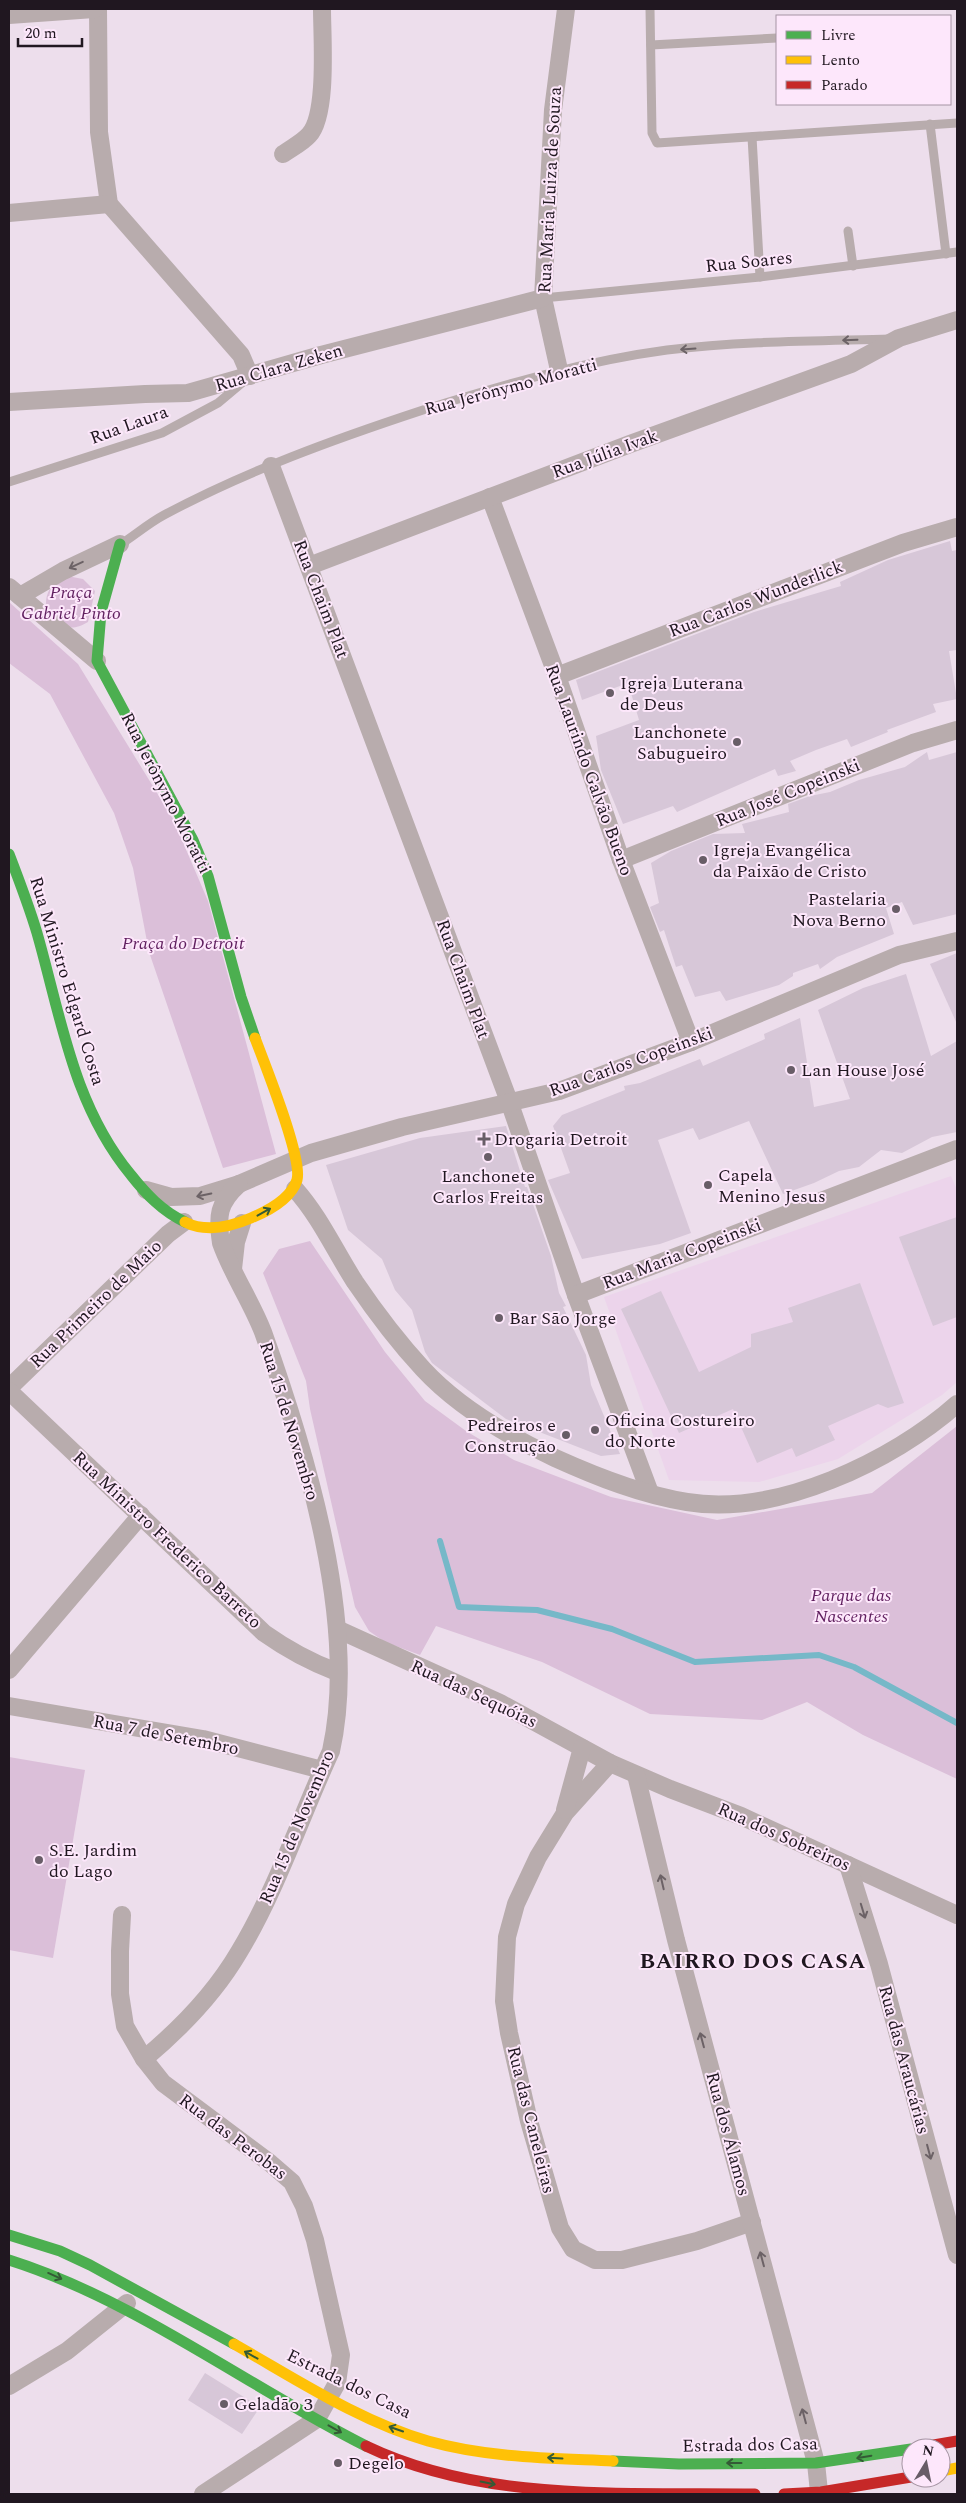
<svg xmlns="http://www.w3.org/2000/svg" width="966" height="2503" viewBox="0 0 966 2503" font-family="Spectral,serif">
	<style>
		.built { fill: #ecd4eb }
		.green { fill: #dbbfd9 }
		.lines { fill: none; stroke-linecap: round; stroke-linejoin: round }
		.stream { stroke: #76b8c8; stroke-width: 6 }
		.building { fill: #d7c7d8 }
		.lane { stroke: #b8acad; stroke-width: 9 }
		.street { stroke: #b8acad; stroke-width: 18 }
		.fast { stroke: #4caf50; stroke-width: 11 }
		.slow { stroke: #ffc107; stroke-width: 11 }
		.jam { stroke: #c62828; stroke-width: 11 }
		.oneway { stroke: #6c6266 }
		.oneway2 { stroke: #345b36 }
		.poi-dot { fill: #685d67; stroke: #fde7fb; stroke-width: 2 }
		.labels { text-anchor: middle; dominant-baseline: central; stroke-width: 4; stroke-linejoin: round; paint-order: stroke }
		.street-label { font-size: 18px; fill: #201720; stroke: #fde7fb }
		.park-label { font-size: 18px; font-style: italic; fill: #601f5f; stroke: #fde7fb }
		.poi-label { font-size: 18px; fill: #201720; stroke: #fde7fb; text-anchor: start }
		.district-label { font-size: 22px; font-weight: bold; letter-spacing: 1px; fill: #201720; stroke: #fde7fb }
	</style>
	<rect width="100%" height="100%" fill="#eddeec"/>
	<path class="built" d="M951,1176L957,1190V1382L942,1395L838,1459L759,1482L669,1480L604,1297Z"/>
	<g class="green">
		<path d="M67,576L83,579L95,591L88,622C66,635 60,623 46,608C45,590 52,584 67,576Z"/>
		<path d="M9,602L78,664L173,819L208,901L276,1154L223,1168L149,952L133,868L114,813L50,694L9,663Z"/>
		<path d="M310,1241L385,1352L425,1401L466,1431L514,1460L611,1497L717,1520L872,1493L957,1426V1779L863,1735L807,1702L762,1720L650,1714L542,1662L436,1626L420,1655L385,1642L369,1631L355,1607L310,1409L306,1381L263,1273L279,1249Z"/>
		<path d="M9,1757L85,1770L53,1958L9,1950Z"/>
	</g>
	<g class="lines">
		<path class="stream" d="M440,1541L459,1607L537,1610L612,1629L695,1662L819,1655L854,1667L957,1723"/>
	</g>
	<g class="building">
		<path d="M950,541L952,551L957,550V650L949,651L957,699L933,704L936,712L887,730L888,732L851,747L847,739L816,750L790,761L796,771L778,776L775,769L677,812L673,806L623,824L601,770L596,736L639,720L628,683L582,700L576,680L754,612L841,586L840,582L888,560Z"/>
		<path d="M927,752L929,760L957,752V914L913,925L902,902L886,908L894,934L837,957L820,969L818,964L793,973V976L779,985L726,1001L720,991L695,997L682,965L676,967L664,930L660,932L650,907L659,903L651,863L671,851L713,834L745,833L742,824L789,812L788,804L810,796L830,792L859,780L905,767Z"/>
		<path d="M957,953V1024L930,964Z"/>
		<path d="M906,974L931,1056L957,1041V1132L932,1137L902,1153L881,1150L859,1167L839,1171L814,1183L783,1194L749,1121L699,1140L693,1128L658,1140L691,1233L660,1244L582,1259L548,1180L570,1173L553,1126L562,1115L625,1090L624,1086L640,1083L700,1059L703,1066L765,1039L764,1034L800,1018L814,1107L850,1099L818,1010L863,988Z"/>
		<path d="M506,1126L525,1187H527L551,1256L559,1293L566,1306L563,1307L586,1355L591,1385L620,1454L601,1456L506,1419L432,1363L425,1352L412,1310L395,1290L382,1259L348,1230L326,1165L420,1138Z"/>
		<path d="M957,1217V1317L933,1326L899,1237Z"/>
		<path d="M860,1283L904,1403L888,1408L878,1404L828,1426L835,1440L796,1457L792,1448L757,1463L733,1409L679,1433L621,1309L661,1291L699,1372L751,1347V1334L793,1322L788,1308Z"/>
		<path d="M205,2373L260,2407L242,2434L188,2400Z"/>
	</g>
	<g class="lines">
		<g class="lane">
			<path d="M650,9L652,133L657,143L957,123"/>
			<path d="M651,45L777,38"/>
			<path d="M930,124L946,254"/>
			<path d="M752,137L760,277"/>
			<path d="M848,231L853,266"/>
			<path d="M543,298L760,277L957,252"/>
			<path d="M9,482L162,433L218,403L243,382"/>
			<path d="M121,544C135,535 149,523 164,515C246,471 335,439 423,410C503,385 584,361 667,350C741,341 816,341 890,339"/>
		</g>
		<g class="street">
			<path d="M98,9L99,132L109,204L241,355L250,376"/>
			<path d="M9,15L94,9"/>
			<path d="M283,154C291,148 302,143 309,135C328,115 322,37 322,9"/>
			<path d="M9,213L109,204"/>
			<path d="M559,370L543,298L553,110L566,9"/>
			<path d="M9,402L145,394L188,393L321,355L543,298"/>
			<path d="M271,466L510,1104L576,1295L650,1493"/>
			<path d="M490,497L557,676L621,860L691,1042"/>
			<path d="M309,566L630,444L851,364L899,338L957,320"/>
			<path d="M9,587L97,661"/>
			<path d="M20,596L63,571L120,544"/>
			<path d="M557,676L903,543L957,527"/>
			<path d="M621,860L913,743L957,730"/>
			<path d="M295,1189C320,1217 335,1251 355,1282C376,1313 398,1342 423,1369C459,1408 508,1436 555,1458C597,1477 642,1495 687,1502C776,1517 893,1461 957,1404"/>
			<path d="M146,1190L171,1197L200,1196L239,1184L311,1153L402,1127L559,1091L691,1042L899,955L957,941"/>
			<path d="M233,1269L236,1242L242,1223"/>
			<path d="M576,1295L957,1149"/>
			<path d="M9,1388L168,1234L184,1222"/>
			<path d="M9,1391L264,1633C288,1650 310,1662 337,1672"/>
			<path d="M337,1629L500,1703L610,1763L670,1789L741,1816L957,1915"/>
			<path d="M9,1670L141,1515"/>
			<path d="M9,1706L203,1739L322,1770"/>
			<path d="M610,1763L565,1813L538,1857L516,1904L507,1937L504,2001L509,2033L529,2121L560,2228L573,2249L595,2260H622L697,2241L752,2222"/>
			<path d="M636,1775L676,1940L816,2463L819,2492"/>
			<path d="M565,1810L582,1748"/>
			<path d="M848,1865L879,1964L957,2255"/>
			<path d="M122,1915L120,1951V1994L125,2026L144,2059L163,2083L270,2163L292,2182L304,2206L315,2240L341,2355L337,2383L317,2419L203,2494"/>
			<path d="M144,2059C180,2029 215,1993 239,1952C277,1889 300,1818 331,1751C359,1625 306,1452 263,1332C251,1301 232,1274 221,1243C217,1216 218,1203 239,1184"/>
			<path d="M9,2386L67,2351L127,2303"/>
		</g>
		<g class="fast">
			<path d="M120,544L101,612L97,661L193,840L208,876L241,997L255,1038"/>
			<path d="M9,854C19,880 29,906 37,933C61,1017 73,1105 131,1175C146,1194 162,1211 185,1222"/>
			<path d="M9,2235L60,2251L90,2265L234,2344"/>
			<path d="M9,2260C136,2300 248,2387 366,2446"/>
			<path d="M613,2461L679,2464L816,2463L911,2449"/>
		</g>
		<g class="slow">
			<path d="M185,1222C206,1233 230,1227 251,1218C268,1211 291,1199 297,1180C303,1158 265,1065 255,1038"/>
			<path d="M234,2344C296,2379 359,2421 428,2441C488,2458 552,2458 613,2461"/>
			<path d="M941,2471L957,2468"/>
		</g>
		<g class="jam">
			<path d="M366,2446C485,2503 626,2492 755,2494"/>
			<path d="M916,2448L957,2441"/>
			<path d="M784,2494L821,2492L911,2477"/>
		</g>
	</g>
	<defs><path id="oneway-shaft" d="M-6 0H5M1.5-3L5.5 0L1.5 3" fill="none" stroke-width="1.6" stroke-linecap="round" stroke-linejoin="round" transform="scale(1.25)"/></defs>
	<g class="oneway">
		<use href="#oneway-shaft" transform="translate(850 340) rotate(178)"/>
		<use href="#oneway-shaft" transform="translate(688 349) rotate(176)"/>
		<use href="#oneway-shaft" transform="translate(76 565) rotate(155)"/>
		<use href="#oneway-shaft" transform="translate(204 1195) rotate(168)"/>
		<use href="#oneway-shaft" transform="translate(662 1882) rotate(-103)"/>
		<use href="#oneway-shaft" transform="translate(863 1911) rotate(73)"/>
		<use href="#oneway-shaft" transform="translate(702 2040) rotate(-105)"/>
		<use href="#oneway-shaft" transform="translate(929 2152) rotate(75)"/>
		<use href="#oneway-shaft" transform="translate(762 2259) rotate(-105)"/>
		<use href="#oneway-shaft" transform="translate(804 2416) rotate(-105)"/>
	</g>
	<g class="oneway2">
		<use href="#oneway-shaft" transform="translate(264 1212) rotate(-29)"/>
		<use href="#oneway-shaft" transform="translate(55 2276) rotate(24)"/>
		<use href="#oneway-shaft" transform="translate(251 2355) rotate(-151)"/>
		<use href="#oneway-shaft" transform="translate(335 2429) rotate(29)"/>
		<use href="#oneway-shaft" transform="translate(396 2429) rotate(-161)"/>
		<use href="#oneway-shaft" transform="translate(864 2457) rotate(170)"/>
		<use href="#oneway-shaft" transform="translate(555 2458) rotate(-177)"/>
		<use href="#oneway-shaft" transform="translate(734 2463) rotate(180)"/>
		<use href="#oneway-shaft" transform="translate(488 2483) rotate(11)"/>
	</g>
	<g class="poi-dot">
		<circle cx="610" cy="693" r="5"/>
		<circle cx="737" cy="742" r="5"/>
		<circle cx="703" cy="860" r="5"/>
		<circle cx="896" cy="909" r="5"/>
		<circle cx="791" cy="1070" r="5"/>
		<path d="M481.5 1131.5h5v5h5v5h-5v5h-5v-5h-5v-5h5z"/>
		<circle cx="488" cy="1157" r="5"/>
		<circle cx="708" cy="1185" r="5"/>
		<circle cx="499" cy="1318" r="5"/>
		<circle cx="595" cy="1430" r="5"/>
		<circle cx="566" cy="1435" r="5"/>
		<circle cx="39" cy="1860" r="5"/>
		<circle cx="224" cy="2404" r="5"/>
		<circle cx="338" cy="2463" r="5"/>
	</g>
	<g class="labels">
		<g class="street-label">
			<text transform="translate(550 190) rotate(-87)">Rua Maria Luiza de Souza</text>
			<text transform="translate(749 262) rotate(-6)">Rua Soares</text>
			<text transform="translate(279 368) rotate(-16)">Rua Clara Zeken</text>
			<text transform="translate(511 387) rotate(-15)">Rua Jerônymo Moratti</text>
			<text transform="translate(129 425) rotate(-20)">Rua Laura</text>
			<text transform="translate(605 454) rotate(-20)">Rua Júlia Ivak</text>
			<text transform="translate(321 599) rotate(69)">Rua Chaim Plat</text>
			<text transform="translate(756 599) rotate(-21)">Rua Carlos Wunderlick</text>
			<text transform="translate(589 770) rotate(70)">Rua Laurindo Galvão Bueno</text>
			<text transform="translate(166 793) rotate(63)">Rua Jerônymo Moratti</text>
			<text transform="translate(788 793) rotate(-22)">Rua José Copeinski</text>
			<text transform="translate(463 979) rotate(70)">Rua Chaim Plat</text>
			<text transform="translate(67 981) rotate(73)">Rua Ministro Edgard Costa</text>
			<text transform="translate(631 1062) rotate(-20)">Rua Carlos Copeinski</text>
			<text transform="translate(682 1254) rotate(-21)">Rua Maria Copeinski</text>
			<text transform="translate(96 1304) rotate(-44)">Rua Primeiro de Maio</text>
			<text transform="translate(289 1421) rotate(73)">Rua 15 de Novembro</text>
			<text transform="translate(167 1540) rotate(43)">Rua Ministro Frederico Barreto</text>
			<text transform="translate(474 1694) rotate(25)">Rua das Sequóias</text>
			<text transform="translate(166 1735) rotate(11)">Rua 7 de Setembro</text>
			<text transform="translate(297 1827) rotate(-67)">Rua 15 de Novembro</text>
			<text transform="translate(784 1837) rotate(24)">Rua dos Sobreiros</text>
			<text transform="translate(904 2060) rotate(75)">Rua das Araucárias</text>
			<text transform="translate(531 2120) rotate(76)">Rua das Caneleiras</text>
			<text transform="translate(728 2134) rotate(75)">Rua dos Álamos</text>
			<text transform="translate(233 2137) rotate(37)">Rua das Perobas</text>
			<text transform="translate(349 2384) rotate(26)">Estrada dos Casa</text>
			<text transform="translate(750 2445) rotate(-1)">Estrada dos Casa</text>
		</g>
		<g class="park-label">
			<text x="71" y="592">Praça<tspan x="71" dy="21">Gabriel Pinto</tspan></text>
			<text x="183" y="943">Praça do Detroit</text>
			<text x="851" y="1595">Parque das<tspan x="851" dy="21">Nascentes</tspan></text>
		</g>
		<g class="poi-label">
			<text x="620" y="683">Igreja Luterana<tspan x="620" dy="21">de Deus</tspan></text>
			<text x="727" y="732" text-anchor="end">Lanchonete<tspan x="727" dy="21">Sabugueiro</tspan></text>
			<text x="713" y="850">Igreja Evangélica<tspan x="713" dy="21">da Paixão de Cristo</tspan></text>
			<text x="886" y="899" text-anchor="end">Pastelaria<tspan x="886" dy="21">Nova Berno</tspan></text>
			<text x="801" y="1070">Lan House José</text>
			<text x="494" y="1139">Drogaria Detroit</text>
			<text x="718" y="1175">Capela<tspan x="718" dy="21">Menino Jesus</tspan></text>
			<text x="488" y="1176" text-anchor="middle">Lanchonete<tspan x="488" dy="21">Carlos Freitas</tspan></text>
			<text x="509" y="1318">Bar São Jorge</text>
			<text x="605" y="1420">Oficina Costureiro<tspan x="605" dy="21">do Norte</tspan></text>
			<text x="556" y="1425" text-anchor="end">Pedreiros e<tspan x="556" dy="21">Construção</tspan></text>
			<text x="49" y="1850">S.E. Jardim<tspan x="49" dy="21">do Lago</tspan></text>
			<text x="234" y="2404">Geladão 3</text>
			<text x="348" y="2463">Degelo</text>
		</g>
		<g class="district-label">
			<text x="753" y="1961">BAIRRO DOS CASA</text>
		</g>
	</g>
	<rect width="966" height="2503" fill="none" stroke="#201720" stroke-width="20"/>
	<rect x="776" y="15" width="175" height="90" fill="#fde7fb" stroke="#a594a3"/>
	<rect x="786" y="31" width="25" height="8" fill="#4caf50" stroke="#a594a3"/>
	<text x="821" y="40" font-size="15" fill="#201720">Livre</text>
	<rect x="786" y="56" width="25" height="8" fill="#ffc107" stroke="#a594a3"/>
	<text x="821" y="65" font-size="15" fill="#201720">Lento</text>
	<rect x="786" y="81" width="25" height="8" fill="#c62828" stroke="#a594a3"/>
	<text x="821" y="90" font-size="15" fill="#201720">Parado</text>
	<g transform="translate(926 2463) rotate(10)"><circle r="24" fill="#fde7fb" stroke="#a594a3"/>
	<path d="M0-4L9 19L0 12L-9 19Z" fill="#685d67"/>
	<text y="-8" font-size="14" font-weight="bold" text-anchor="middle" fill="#201720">N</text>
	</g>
	<path d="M18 38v8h64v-8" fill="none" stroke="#201720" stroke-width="2.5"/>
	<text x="25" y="38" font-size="15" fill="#201720" stroke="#fde7fb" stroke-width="4" paint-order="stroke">20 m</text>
</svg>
